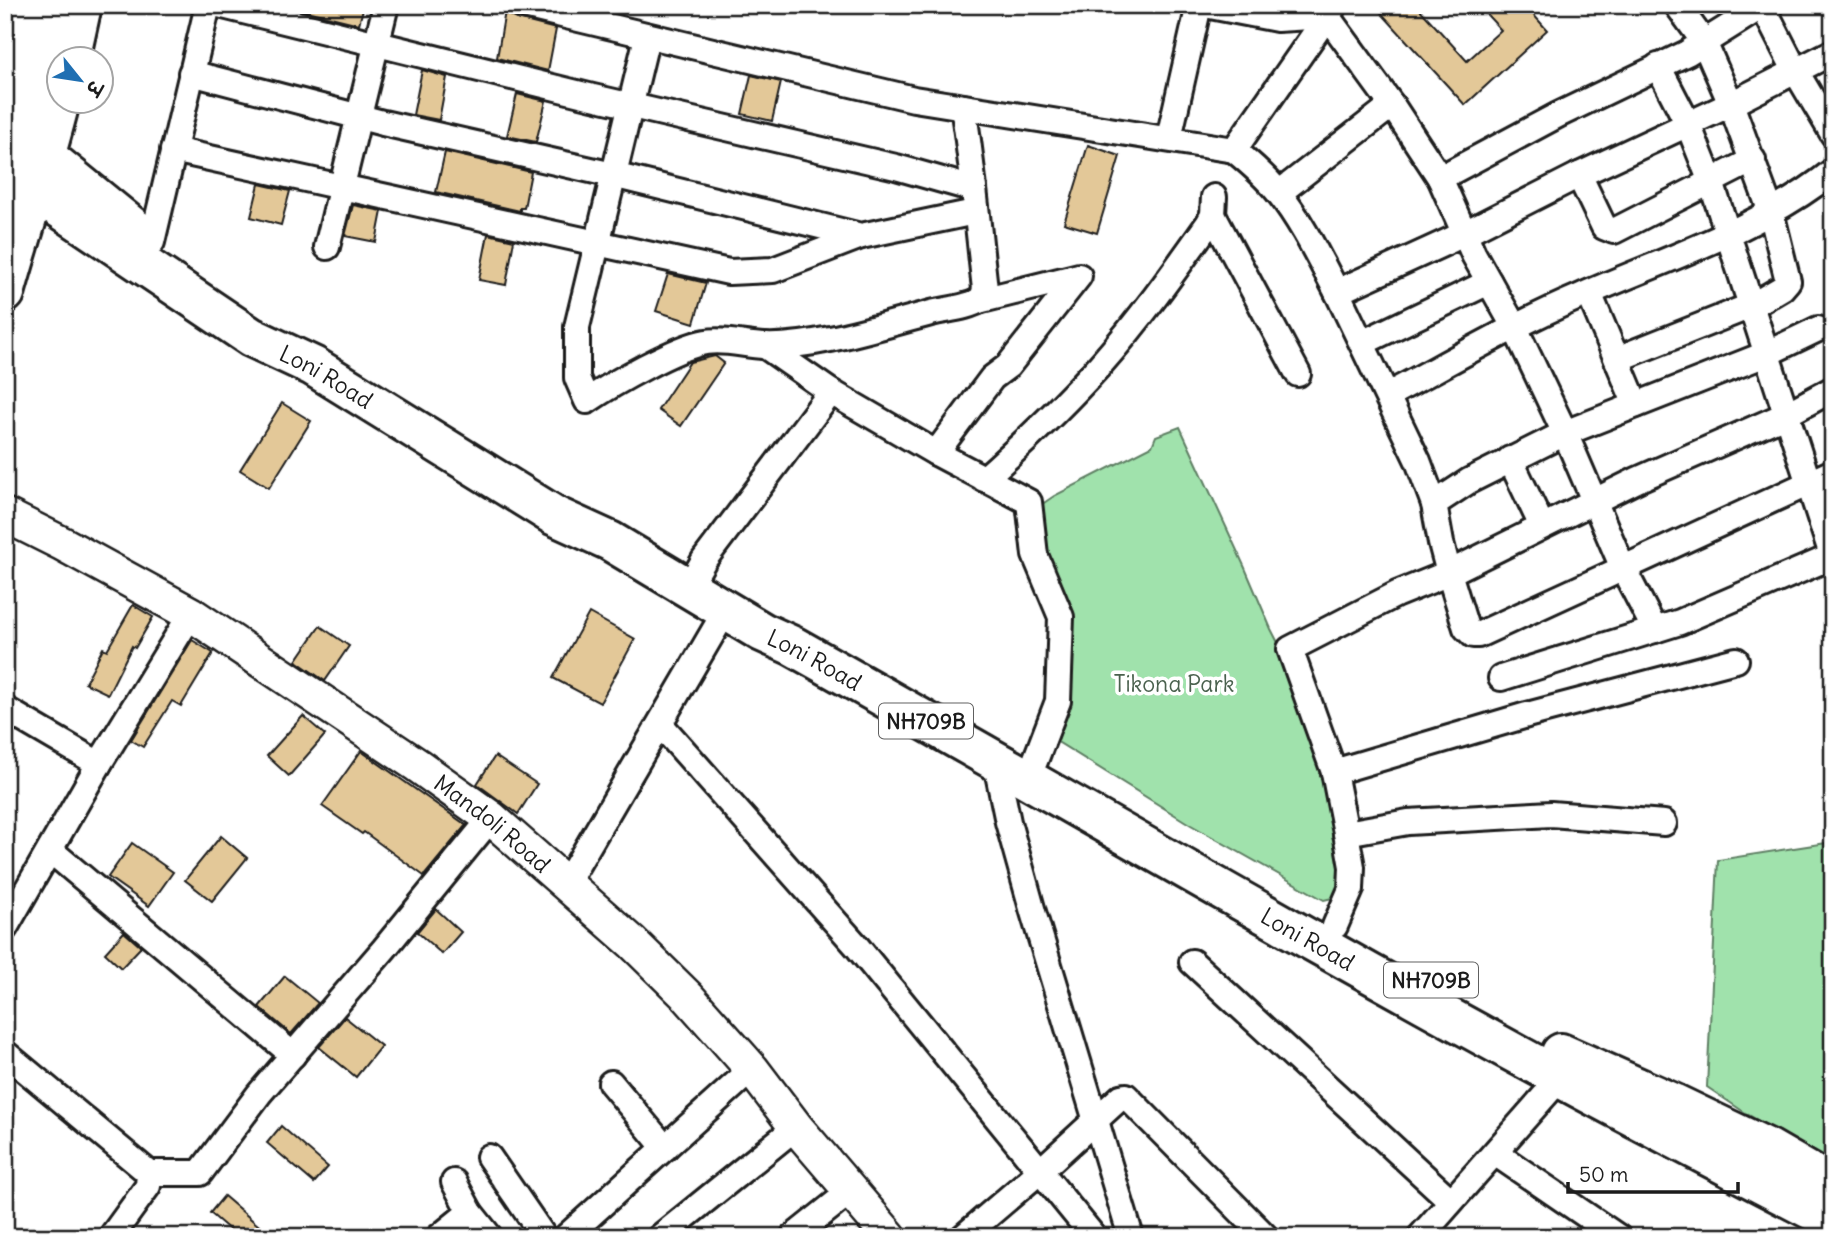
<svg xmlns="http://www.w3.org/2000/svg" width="1838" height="1242" viewBox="0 0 1838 1242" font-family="Delius,'Playpen Sans Deva',sans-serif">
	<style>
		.green { fill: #a0e2ac; stroke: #5e7f64; stroke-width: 2 }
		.building { fill: #e3c898; stroke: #1c1c1c; stroke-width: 2 }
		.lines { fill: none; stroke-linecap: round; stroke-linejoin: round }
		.street-casing { stroke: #1c1c1c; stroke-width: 30 }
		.secondary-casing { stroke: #1c1c1c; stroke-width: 38 }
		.primary-casing { stroke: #1c1c1c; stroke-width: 44 }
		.highway-casing { stroke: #1c1c1c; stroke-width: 44 }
		.street { stroke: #fff; stroke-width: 24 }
		.secondary { stroke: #fff; stroke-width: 33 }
		.primary { stroke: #fff; stroke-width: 38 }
		.highway { stroke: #fff; stroke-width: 38 }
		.labels { text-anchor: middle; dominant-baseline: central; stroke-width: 7; stroke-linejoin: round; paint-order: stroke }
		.shield { fill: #fff; stroke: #606060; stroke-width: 2 }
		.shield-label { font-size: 21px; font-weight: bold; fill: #1c1c1c }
		.street-label { font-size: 23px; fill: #1c1c1c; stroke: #fff }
		.park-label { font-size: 23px; fill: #4a614e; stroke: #fff }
	</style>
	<rect width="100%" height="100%" fill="#fff"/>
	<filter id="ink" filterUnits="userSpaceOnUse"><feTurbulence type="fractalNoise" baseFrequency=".0143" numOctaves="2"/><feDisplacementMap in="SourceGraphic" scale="14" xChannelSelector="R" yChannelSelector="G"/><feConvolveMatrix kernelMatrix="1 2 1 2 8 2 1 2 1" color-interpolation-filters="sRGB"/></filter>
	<g filter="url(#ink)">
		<g class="green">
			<path d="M1180,427L1245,568L1271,629L1294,674L1323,760L1346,880L1332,898L1324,900L1191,825L1048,736L1063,693L1038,507L1054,496L1152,446L1156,436Z"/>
			<path d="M1833,842V1163L1747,1114L1707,1087L1718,860Z"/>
		</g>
		<g class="building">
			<path d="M282,5H364L359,24Z"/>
			<path d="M1374,5H1416L1467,61L1501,30L1478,5H1525L1547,30L1465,105Z"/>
			<path d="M505,11L517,19L556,29L548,71L497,58Z"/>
			<path d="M422,70L447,77L439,120L413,115Z"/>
			<path d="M751,75L781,82L772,121L742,114Z"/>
			<path d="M517,94L546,101L536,142L507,136Z"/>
			<path d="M1088,145L1120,156L1097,233L1064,223Z"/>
			<path d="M445,152L531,172L524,208H520V211L436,192Z"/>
			<path d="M259,184L290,191L281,225L251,217Z"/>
			<path d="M353,205L382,211L376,242L345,236Z"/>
			<path d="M488,234L514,240L506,285L479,280Z"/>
			<path d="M668,274L706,283L694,323L656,311Z"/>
			<path d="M715,356L724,363L681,426L658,410L690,362Z"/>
			<path d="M282,403L311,421L269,488L240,470Z"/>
			<path d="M133,605L153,617L135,648L132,646L108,694L85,683L103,648L107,650Z"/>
			<path d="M589,613L635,639L600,703L553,678Z"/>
			<path d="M320,626L349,646L325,681L296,661Z"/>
			<path d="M192,640L213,653L181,706L172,701L143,747L131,740Z"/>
			<path d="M303,716L325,735L289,776L267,756Z"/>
			<path d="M361,751L466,825L424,876L364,832L362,834L322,806Z"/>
			<path d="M495,756L537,784L518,814L477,784Z"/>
			<path d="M221,836L247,858L212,901L185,880Z"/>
			<path d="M132,843L173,872L149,906L108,877Z"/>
			<path d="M436,909L461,932L442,954L417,932Z"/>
			<path d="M124,932L141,947L121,968L105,953Z"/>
			<path d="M285,976L318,1003L291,1034L259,1007Z"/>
			<path d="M345,1017L381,1046L356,1077L319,1047Z"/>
			<path d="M281,1126L328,1167L314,1183L267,1143Z"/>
			<path d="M224,1196L272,1237H238L210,1213Z"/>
		</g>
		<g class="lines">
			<g class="street-casing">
				<g id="street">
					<path d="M219,5L593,97L896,167L974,189"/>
					<path d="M520,5L914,99L1234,150C1250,163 1265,176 1278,192C1302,222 1319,258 1337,292L1451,240L1579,175L1731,104L1833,52"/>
					<path d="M1205,5L1277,19L1327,16L1392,105L1440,178L1474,255L1515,328L1565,433L1469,481L1434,504"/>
					<path d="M1762,5L1795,70L1833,134"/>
					<path d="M647,37L577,327V378L587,401C612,384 676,347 706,342C725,339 744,345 764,346C815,348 881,326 931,313C947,309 968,308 982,299L985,289C978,228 973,167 963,107"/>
					<path d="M1658,66L1688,124L1711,182L1833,558"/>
					<path d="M191,73L383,123L613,175L861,236L975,212"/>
					<path d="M1169,138L1199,5"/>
					<path d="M173,150L729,272L773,270L861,236"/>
					<path d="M1234,150L1332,9"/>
					<path d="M1579,175L1604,227L1614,231L1753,160"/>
					<path d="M1440,178L1558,115L1687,53L1762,6"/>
					<path d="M1279,193L1392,105"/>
					<path d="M1213,215L1298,374"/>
					<path d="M152,242L208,5"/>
					<path d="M327,247L386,5"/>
					<path d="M1589,293L1636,405"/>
					<path d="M1362,343L1489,282"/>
					<path d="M765,346L831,392L936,453L1029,502L1035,555L1061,617L1058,701L1035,761L1026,777"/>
					<path d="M1617,359L1753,305L1782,288L1788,281L1771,212L1731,104L1704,42L1677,5"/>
					<path d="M1833,389L1785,415L1637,480L1449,573L1466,628L1473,635H1478L1833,472"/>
					<path d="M1388,395C1452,361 1515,324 1581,296C1665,259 1761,229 1833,171"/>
					<path d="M936,453L992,378L1008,366L1079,276L978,301"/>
					<path d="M1510,459L1542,526"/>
					<path d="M984,479C1024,443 1064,405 1100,365C1139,321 1174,272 1208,224L1213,215L1214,197"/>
					<path d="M688,588L704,560L831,392"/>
					<path d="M1655,630L1623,568L1565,433L1766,354L1818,329"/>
					<path d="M1501,678L1680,622L1833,556"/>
					<path d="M5,709L99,764"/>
					<path d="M660,724L855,944L1094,1237"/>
					<path d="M995,759L1008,822L1033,912L1131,1237"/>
					<path d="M1334,772L1527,715L1736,660"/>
					<path d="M1346,833L1408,822L1551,814L1664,823"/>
					<path d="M50,850L293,1055"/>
					<path d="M566,884L726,610"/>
					<path d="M1335,926L1351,889L1352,867L1346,833L1334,772L1290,649L1397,594L1449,573L1441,543L1434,504L1418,461L1337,292"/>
					<path d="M5,928L99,764L191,614"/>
					<path d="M1192,962L1451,1201"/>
					<path d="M5,1053L149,1173L148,1186L111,1237"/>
					<path d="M611,1083L665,1148"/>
					<path d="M1495,1153L1618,1237"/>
					<path d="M489,1157L544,1237"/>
					<path d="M149,1173H200L259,1094L384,949L491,818"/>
					<path d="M454,1182L470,1212L490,1237"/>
					<path d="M439,1237L470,1212"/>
					<path d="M566,1237L752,1069"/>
					<path d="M660,1237L796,1127"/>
					<path d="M793,1237L852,1190"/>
					<path d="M963,1237L1039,1172L1121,1097L1126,1096L1266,1237"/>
					<path d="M1420,1237L1570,1067"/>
				</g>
			</g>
			<g class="secondary-casing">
				<g id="secondary">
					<path id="s1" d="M5,515L63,544L191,614L417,765L491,818L632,942L688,997L752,1069L796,1127L890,1237"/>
				</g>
			</g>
			<g class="primary-casing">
				<g id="primary">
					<path d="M70,60L82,5"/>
					<path d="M5,293C23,229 44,166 60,102"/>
				</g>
			</g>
			<g class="highway-casing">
				<g id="highway">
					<path d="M5,78L24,5"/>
					<path d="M47,157L145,237"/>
					<path id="s2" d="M37,193L251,337L313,366L555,516L610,541L762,632L793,646C1055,793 1314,946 1579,1088C1663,1133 1748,1177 1833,1221"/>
					<path d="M5,199L54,5"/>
					<path d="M1561,1053L1673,1103L1769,1149L1833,1186"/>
				</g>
			</g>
			<use href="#street" class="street"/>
			<use href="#secondary" class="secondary"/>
			<use href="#primary" class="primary"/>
			<use href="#highway" class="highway"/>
		</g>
	</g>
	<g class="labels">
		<g class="shield">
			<rect x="879" y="703.5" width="94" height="35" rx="5"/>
			<rect x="1384" y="962.5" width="94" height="35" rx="5"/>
		</g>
		<g class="shield-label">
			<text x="926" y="721">NH709B</text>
			<text x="1431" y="980">NH709B</text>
		</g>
		<g class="street-label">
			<text stroke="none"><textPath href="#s2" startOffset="343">Loni Road</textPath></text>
			<text stroke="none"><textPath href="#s2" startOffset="908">Loni Road</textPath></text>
			<text stroke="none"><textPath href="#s1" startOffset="578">Mandoli Road</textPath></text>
			<text stroke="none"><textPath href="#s2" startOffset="1475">Loni Road</textPath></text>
		</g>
		<g class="park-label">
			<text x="1174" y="683">Tikona Park</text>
		</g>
	</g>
	<rect width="1838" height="1242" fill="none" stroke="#fff" stroke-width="28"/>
	<rect x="14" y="14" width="1810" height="1214" fill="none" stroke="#1c1c1c" stroke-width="2.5" filter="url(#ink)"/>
	<g transform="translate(80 80) rotate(120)"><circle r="33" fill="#ffffff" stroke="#a4a4a4" stroke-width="2"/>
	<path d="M0-5L12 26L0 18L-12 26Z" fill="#1f6fb2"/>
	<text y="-10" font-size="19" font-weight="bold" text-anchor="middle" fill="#1c1c1c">उ</text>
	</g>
	<path d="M1568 1182v10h170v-10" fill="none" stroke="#1c1c1c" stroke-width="3.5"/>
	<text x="1579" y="1182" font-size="21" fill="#1c1c1c" stroke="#ffffff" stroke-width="5" paint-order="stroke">50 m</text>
</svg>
